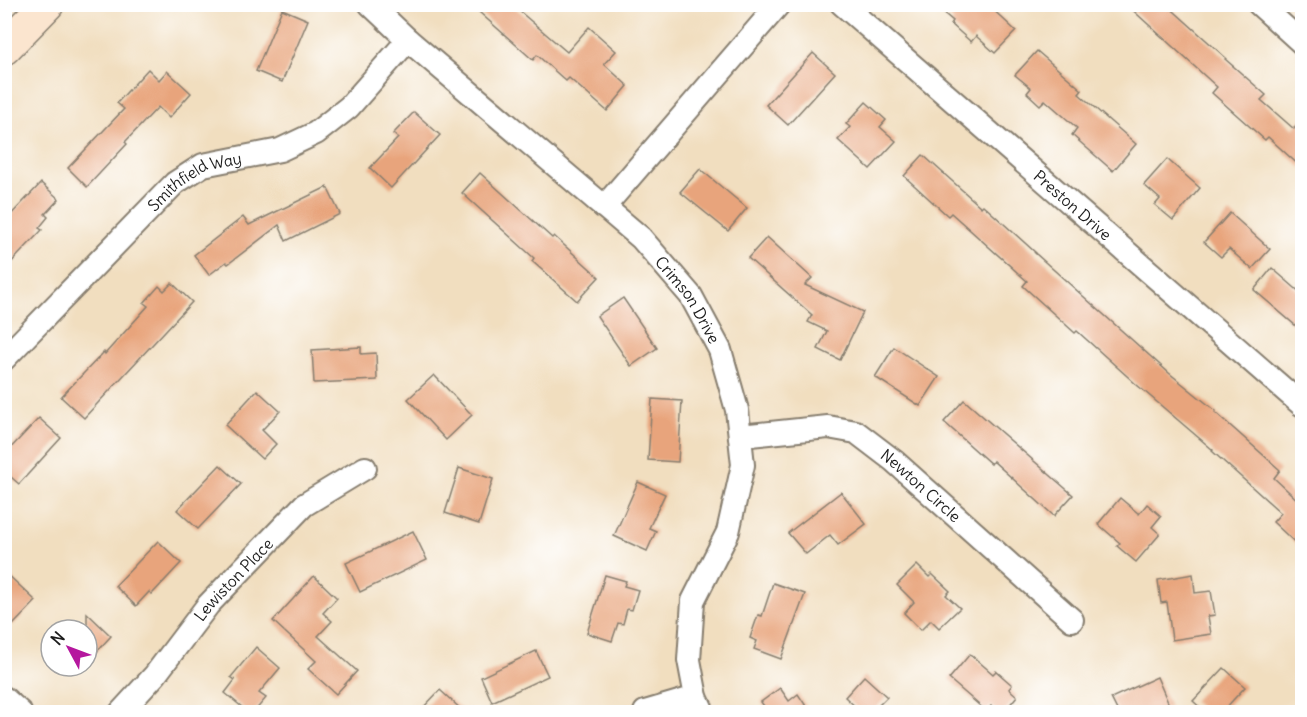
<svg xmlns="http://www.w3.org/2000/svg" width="1307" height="717" viewBox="0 0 1307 717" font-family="Delius,sans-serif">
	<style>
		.building { fill: #e8a47b }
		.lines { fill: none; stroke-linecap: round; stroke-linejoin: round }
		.minor-casing { stroke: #867d6e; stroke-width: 26 }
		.secondary-casing { stroke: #867d6e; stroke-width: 36 }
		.minor { stroke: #fff; stroke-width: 22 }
		.secondary { stroke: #fbe5cf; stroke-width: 33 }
		.labels { text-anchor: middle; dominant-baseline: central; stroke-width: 5; stroke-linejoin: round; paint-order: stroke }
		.street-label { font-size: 16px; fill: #1c1c1c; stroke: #fff }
	</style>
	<rect width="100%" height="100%" fill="#fff"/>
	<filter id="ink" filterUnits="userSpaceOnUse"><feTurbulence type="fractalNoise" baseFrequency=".0167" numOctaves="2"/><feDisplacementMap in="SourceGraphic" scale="12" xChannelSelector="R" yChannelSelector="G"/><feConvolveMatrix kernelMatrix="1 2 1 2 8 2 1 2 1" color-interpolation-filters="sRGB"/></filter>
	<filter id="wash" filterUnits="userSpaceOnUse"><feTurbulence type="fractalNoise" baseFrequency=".008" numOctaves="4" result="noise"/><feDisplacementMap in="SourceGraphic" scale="24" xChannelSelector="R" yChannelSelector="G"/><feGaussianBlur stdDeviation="1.35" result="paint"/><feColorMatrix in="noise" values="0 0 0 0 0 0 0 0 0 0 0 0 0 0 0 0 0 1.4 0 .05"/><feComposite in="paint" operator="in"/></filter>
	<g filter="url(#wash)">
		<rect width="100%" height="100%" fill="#f1debf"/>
		<g id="blocks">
			<g class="building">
				<path d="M470,4H511L567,52L589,27L616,51L604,64L628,86L607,111L569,78L566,81L537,55L533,60Z"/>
				<path d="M933,4H987L1016,31L995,53L976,36L971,42L951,24L953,21Z"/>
				<path d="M1126,4H1166L1226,58L1225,59L1266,95L1261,100L1294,129L1302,119V168L1268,137L1265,140L1212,93L1217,87Z"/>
				<path d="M282,9L308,20L282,82L256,71Z"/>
				<path d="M1037,51L1082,90L1079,94L1136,144L1113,171L1072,135L1077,128L1045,100L1040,105L1027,93L1031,88L1015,75Z"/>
				<path d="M813,53L835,73L788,125L766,105Z"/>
				<path d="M148,69L159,80L167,71L191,93L169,118L158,107L125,142L127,144L87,187L68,168L124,109L117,103Z"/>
				<path d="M866,102L886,120L880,127L896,141L870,169L838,140L850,127L846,124Z"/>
				<path d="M414,112L440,135L391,188L370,168L398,138L393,134Z"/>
				<path d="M923,155L981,207L983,205L1036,253H1035L1169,373L1216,411L1215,412L1280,470L1274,478L1302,504V549L1273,522L1281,513L1212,451L1213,450L1137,385L1077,331L1075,333L1023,286L1027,281L951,213L948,216L904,176Z"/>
				<path d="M1167,159L1200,188L1173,220L1155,205L1160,199L1144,185Z"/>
				<path d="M700,169L747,208L728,231L680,192Z"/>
				<path d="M480,173L552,238L554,236L599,277L577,301L532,261L534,258L462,193Z"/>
				<path d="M41,183L59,199L45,214L48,217L39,228L42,230L4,270V222Z"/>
				<path d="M327,187L340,214L286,241L279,225L228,264L226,262L209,275L194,255L243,217L249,225Z"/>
				<path d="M1230,213L1270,249L1252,269L1229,249L1221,257L1204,242Z"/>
				<path d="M767,237L812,278L805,285L863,312L840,360L818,349L827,331L808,322L812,315L748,258Z"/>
				<path d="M1272,268L1302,294V331L1254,290Z"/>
				<path d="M172,283L192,302L84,418L61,397L104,352L105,354L148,306L144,303L159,286L164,291Z"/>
				<path d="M623,298L657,348L631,366L597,316Z"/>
				<path d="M361,347V354L376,353L377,380L314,383L312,350Z"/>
				<path d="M894,347L939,377L920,406L875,377Z"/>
				<path d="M434,375L472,415L446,440L408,399Z"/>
				<path d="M257,390L280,411L262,430L276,444L262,459L225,425Z"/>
				<path d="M652,399L682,401L678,462L648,460Z"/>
				<path d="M964,400L1073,495L1054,516L993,461L991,464L944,422Z"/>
				<path d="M39,418L61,438L19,484L4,471V455Z"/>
				<path d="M220,465L241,484L198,529L177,510Z"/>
				<path d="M459,468L493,479L479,524L445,513Z"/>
				<path d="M638,482L665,494L649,528L656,531L647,551L614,536Z"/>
				<path d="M841,492L866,524L838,545L830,535L806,554L788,533Z"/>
				<path d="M1120,498L1139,514L1147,504L1161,516L1152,527L1160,534L1136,562L1117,546L1120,543L1098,524Z"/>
				<path d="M413,531L427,560L360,592L346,563Z"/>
				<path d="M158,541L181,563L152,594L149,592L136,606L115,586Z"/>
				<path d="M917,565L929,577L932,574L950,591L946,595L960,608L939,628L931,620L921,630L904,613L914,602L897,585Z"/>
				<path d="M4,571L36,601L13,625L4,618Z"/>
				<path d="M1193,574L1195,593L1211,591L1215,615L1208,616L1211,634L1172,640L1167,602L1161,603L1158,580Z"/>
				<path d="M605,575L626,581L624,586L638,590L632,610L627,609L623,624L618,623L612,641L587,633Z"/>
				<path d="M314,576L337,598L323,613L332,621L318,636L357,671L336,694L308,669L316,661L273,621Z"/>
				<path d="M773,583L805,594L781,659L754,649L757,641L750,638L758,615L762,616Z"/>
				<path d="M87,613L111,636L87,662Z"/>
				<path d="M256,647L280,668L259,693L266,698L254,712H248L225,693L235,680L231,677Z"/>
				<path d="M536,651L548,676L492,702L481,677Z"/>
				<path d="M970,654L993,674L996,671L1012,685L1009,689L1017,696L1004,712H999L991,706L986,711L949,679Z"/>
				<path d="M1224,668L1245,687L1222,712H1205L1193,701Z"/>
				<path d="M864,676L887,697L872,712H861L845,697Z"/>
				<path d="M1157,677L1170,707L1158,712H1118L1111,698Z"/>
				<path d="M780,688L789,701L798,694L810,712H768L761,702Z"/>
				<path d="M440,690L464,712H419Z"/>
			</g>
		</g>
	</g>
	<g filter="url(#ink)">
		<use href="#blocks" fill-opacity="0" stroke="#867d6e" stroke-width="1.5"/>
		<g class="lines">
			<g class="minor-casing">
				<g id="minor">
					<path id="s1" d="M370,4L408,40L641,238L691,296L720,350L737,410L743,465L728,532L693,601L689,660L696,697L703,712"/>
					<path id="s2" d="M842,4L1302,405"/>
					<path d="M1259,4L1302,43"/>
					<path d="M604,207L779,4"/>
					<path id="s3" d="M4,359L175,183L203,165L280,150L316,133L349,107L408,40"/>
					<path id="s4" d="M740,436L828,427L856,432L894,461L1072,620"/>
					<path d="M4,698L20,712"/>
					<path id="s5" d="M121,712L155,675L208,605L304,505L365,468"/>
					<path d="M645,712L696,697"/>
				</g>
			</g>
			<g class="secondary-casing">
				<path id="secondary" d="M4,48L47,4"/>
			</g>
			<use href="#minor" class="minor"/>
			<use href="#secondary" class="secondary"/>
		</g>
	</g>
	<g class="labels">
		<g class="street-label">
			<text stroke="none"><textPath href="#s3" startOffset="264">Smithfield Way</textPath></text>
			<text stroke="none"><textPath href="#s2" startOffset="306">Preston Drive</textPath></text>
			<text stroke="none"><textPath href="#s1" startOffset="436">Crimson Drive</textPath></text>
			<text stroke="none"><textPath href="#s4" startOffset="201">Newton Circle</textPath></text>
			<text stroke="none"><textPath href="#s5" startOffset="174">Lewiston Place</textPath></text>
		</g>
	</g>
	<rect width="1307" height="717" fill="none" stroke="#fff" stroke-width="24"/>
	<g transform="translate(69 648) rotate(311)"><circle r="28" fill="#ffffff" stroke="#a4a4a4" stroke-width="1.5"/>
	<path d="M0-4.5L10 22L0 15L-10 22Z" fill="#b5179e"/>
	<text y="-9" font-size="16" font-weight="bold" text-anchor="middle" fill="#1c1c1c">N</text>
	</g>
</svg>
